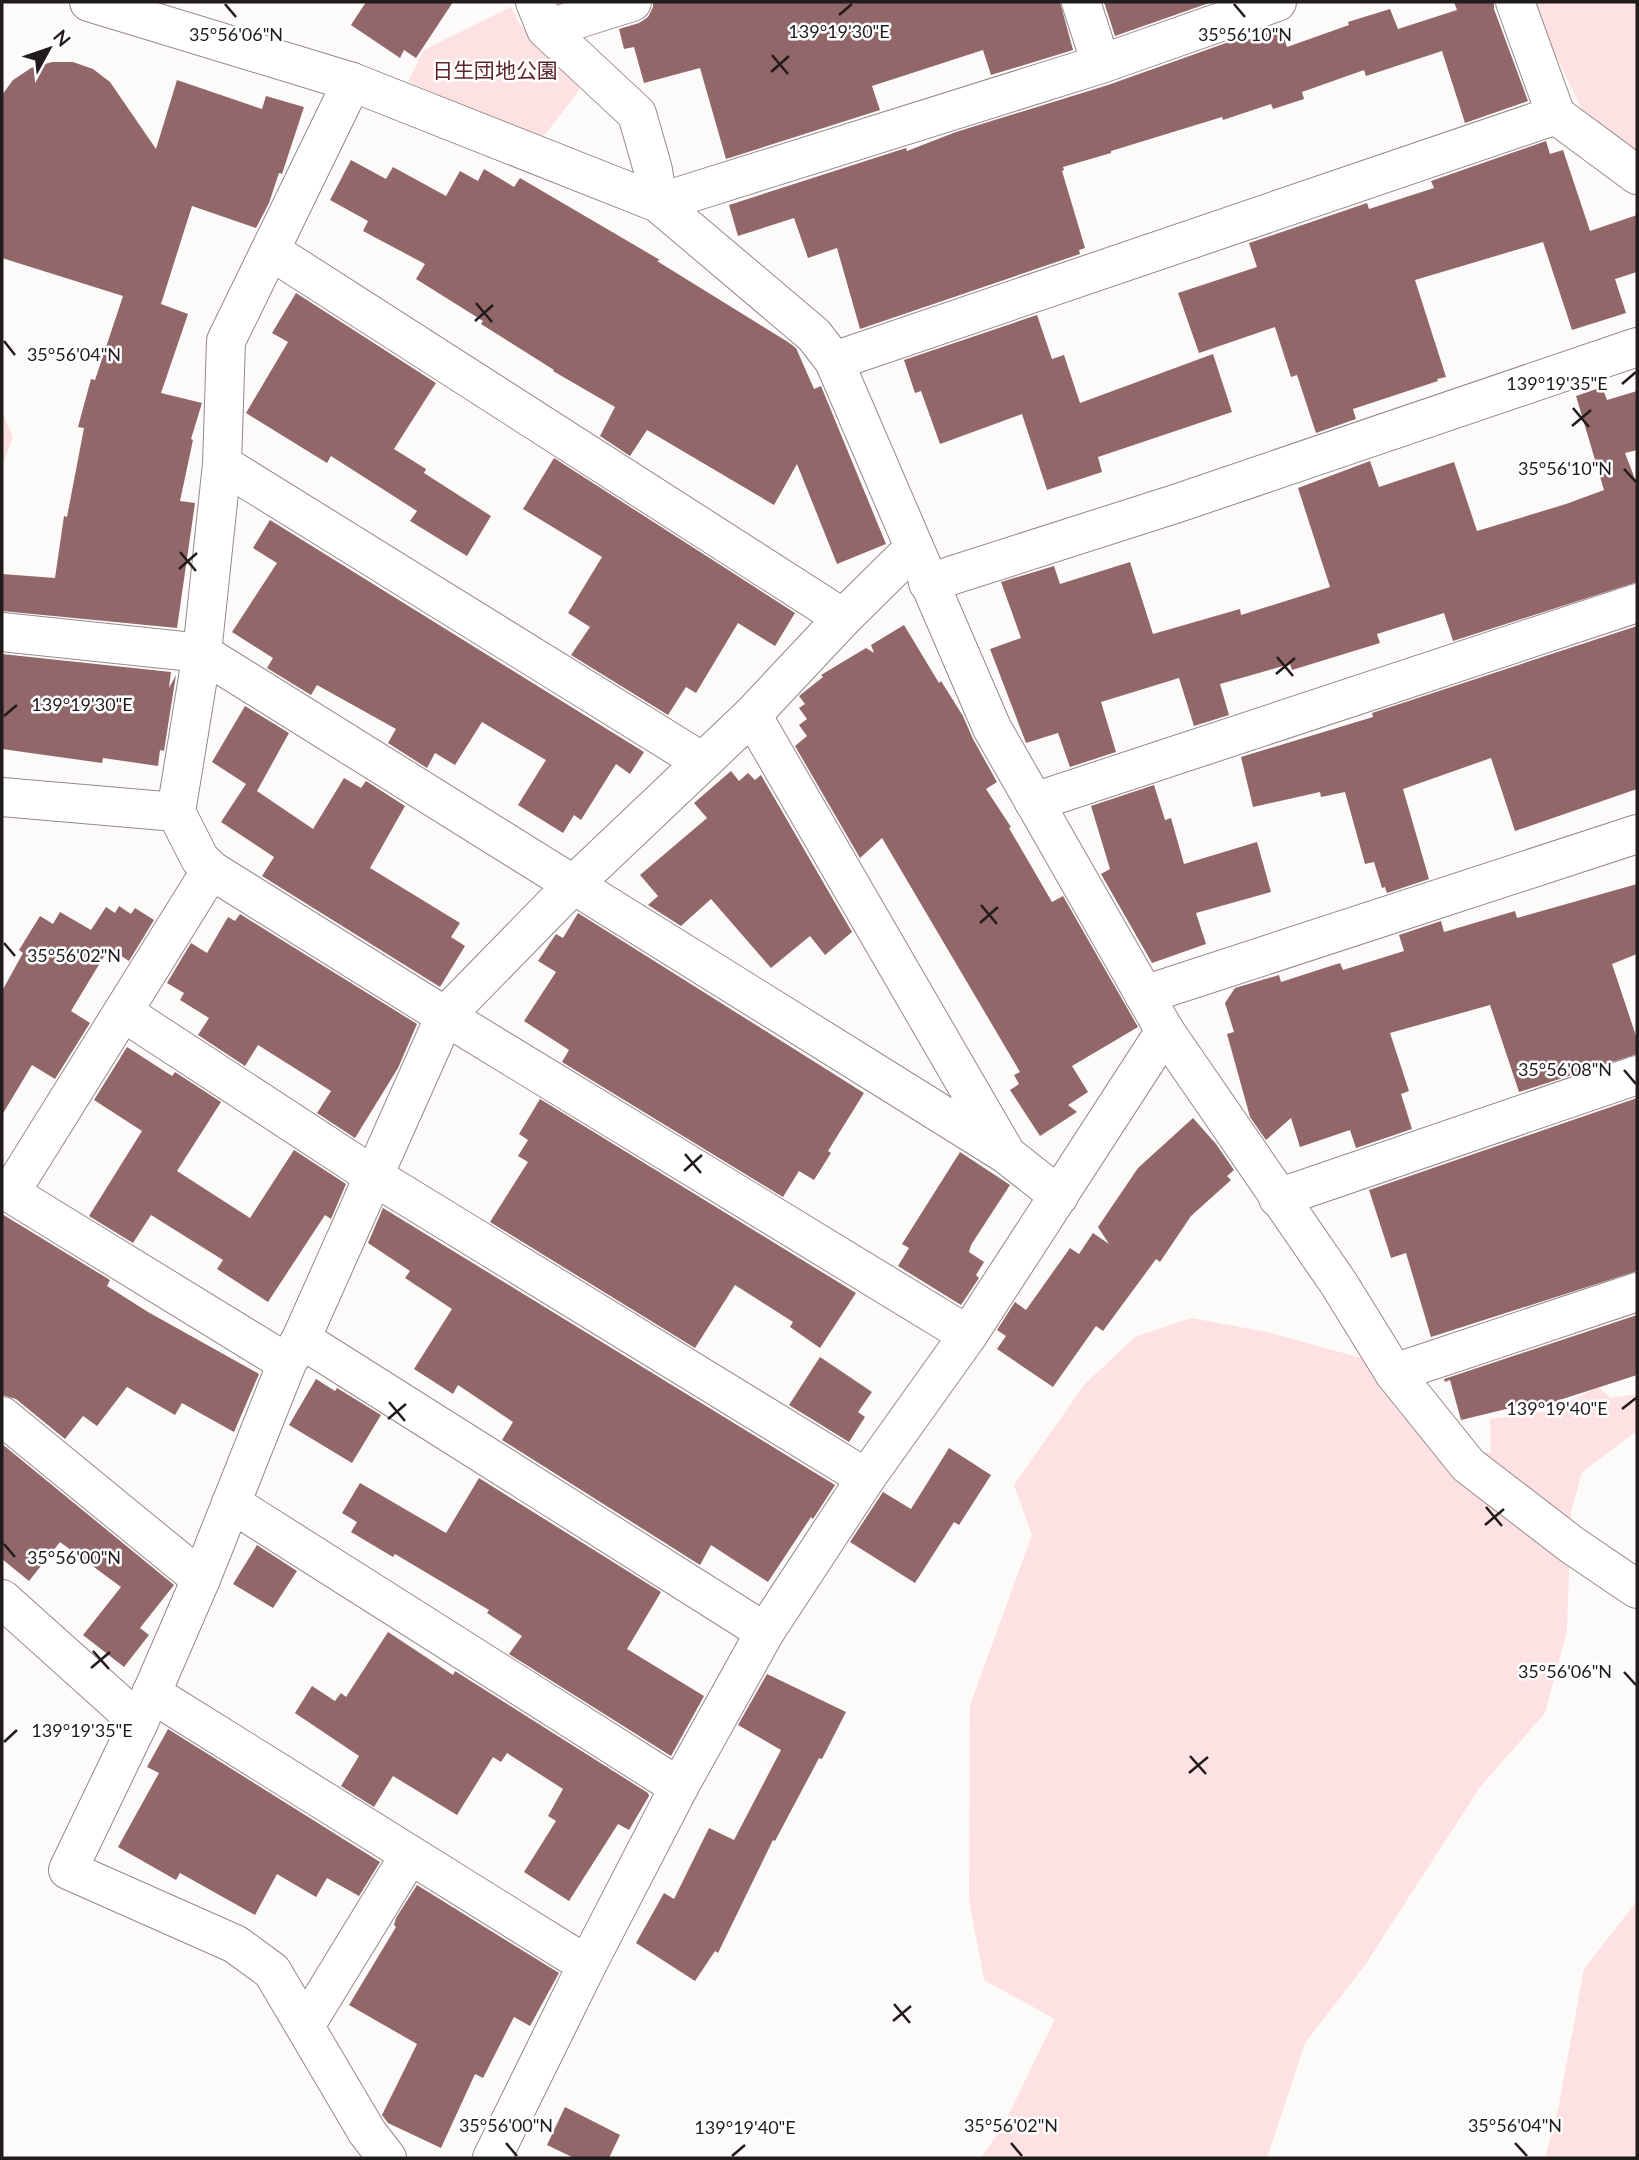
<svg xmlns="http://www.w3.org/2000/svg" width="1639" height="2160" viewBox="0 0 1639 2160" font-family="Lato,'Noto Sans JP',sans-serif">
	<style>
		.green { fill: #fee1e2 }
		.building { fill: #92676a }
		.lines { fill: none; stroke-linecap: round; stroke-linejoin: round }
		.minor-casing { stroke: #978889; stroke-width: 40 }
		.minor { stroke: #fff; stroke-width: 38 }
		.ticks { fill: none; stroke: #211b1b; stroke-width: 2.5 }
		.labels { text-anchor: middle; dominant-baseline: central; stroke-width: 5; stroke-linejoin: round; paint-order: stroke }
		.park-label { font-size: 21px; fill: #5f252d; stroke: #fff }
		.ticks-label { font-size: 18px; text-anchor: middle; fill: #211b1b; stroke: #fff; stroke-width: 5; stroke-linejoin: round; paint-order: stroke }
	</style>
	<rect width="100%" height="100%" fill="#fdfafa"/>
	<g class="green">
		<path d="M1532,2H1637V152L1582,109L1538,21Z"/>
		<path d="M511,7L519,23L580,89L538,144L408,81L424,50Z"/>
		<path d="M2,412L13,437L2,467Z"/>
		<path d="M1191,1318L1267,1332L1365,1359L1432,1446L1491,1453L1490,1419L1550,1411L1598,1387L1611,1398L1637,1394V1434L1634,1433L1582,1472L1571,1512L1567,1631L1545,1713L1480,1787L1365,1965L1305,2043L1267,2158H981L1004,2124L1055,2019L984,1980L969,1899L970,1705L1032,1535L1014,1485L1084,1385L1135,1337Z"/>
		<path d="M1637,1901V2158H1545L1558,2110L1584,1969Z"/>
	</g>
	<g class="building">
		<path d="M366,2H453L416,58L404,50L400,58L351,25Z"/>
		<path d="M653,2H1060L1073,50L991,75L983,50L872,86L880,110L726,159L700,68L644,83L634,47L624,49L619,29L639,23L648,17L653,7Z"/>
		<path d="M1104,2H1212L1115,36Z"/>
		<path d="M1454,2H1494V9L1528,101L1465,123L1442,51L1366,76L1364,70L1302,92L1304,99L1273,109L1271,104L1223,120L1222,117L1111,151V153L1063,167L1064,170L1062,171L1085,248L1079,250L1080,254L860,329L837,248L808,258L794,218L738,236L729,205L906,148L907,151L956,132L1108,85L1240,38L1241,42L1281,29L1287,47L1349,25L1348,22L1390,9L1398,29L1457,10Z"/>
		<path d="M52,62H73L93,69L110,82L156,149L177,80L262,109L266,96L304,107L282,174L279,173L269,203L256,228L192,206L161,304L188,314L161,393L202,403L191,439L193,440L180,501L195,503L177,628L2,611V574L55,578L64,516L67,517L84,428L78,427L91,379L95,380L123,296L2,258V95L13,80L31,68Z"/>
		<path d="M1546,141L1550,154L1563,150L1590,231L1637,215V272L1615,279L1626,313L1572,330L1543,242L1415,280L1446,377L1437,379L1438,381L1353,409L1356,419L1316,433L1297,375L1291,377L1275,327L1199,353L1178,293L1257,267L1249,243L1367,203L1369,209L1434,188L1431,181Z"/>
		<path d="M351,160L386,179L393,167L446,196L460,171L478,181L484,169L514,187L520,178L660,260L657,261L788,342L796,348L814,389L821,386L886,544L837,564L797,464L774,505L647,430L630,456L600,436L615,407L553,371L554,370L481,324L483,321L416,279L425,264L363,231L368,221L330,200Z"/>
		<path d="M296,293L436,383L394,449L426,469L424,473L491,516L467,556L410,521L417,511L331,456L327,463L246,413L288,342L272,333Z"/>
		<path d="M1037,315L1052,359L1064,355L1080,403L1213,354L1232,412L1098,457L1102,472L1047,490L1022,414L940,444L921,391L915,393L904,360Z"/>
		<path d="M1602,387L1607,400L1637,391V450L1625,453L1635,479H1637V582L1453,641L1444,613L1377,634L1380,643L1292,670L1290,664L1220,684L1229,715L1194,726L1179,678L1101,702L1116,752L1070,767L1058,733L1026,743L990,649L1021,638L1001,582L1054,566L1060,584L1130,562L1153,634L1240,609L1241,615L1330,587L1298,488L1370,461L1379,487L1454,462L1477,531L1566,504L1604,490L1576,396Z"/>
		<path d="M554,458L795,613L775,646L738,623L696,693L686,687L668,715L571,655L590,627L568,613L602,557L523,509Z"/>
		<path d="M270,520L644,752L630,774L616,764L581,820L574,815L563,833L518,805L546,760L482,722L455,765L435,753L427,768L388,743L396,729L317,685L311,695L267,668L273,658L232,632L277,563L253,548Z"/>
		<path d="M904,625L939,683L941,681L963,716L973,739L997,782L986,789L1011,827L1009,828L1052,902L1063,896L1138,1027L1072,1066L1088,1092L1068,1105L1077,1112L1040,1136L1010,1090L1019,1084L1014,1075L1020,1072L882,838L860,858L795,746L807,736L799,725L807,719L799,708L805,704L799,696L823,677L821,675L866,648L874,653L871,645Z"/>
		<path d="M1637,626V789L1515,831L1491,758L1403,789L1429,879L1387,893L1385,887L1382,888L1374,862L1365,864L1345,792L1321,797L1320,792L1253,807L1241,757L1373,717L1372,713Z"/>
		<path d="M2,654L171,672L169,688L176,675L164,751L160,750L158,766L103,758L102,763L2,749Z"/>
		<path d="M245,706L289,733L257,791L251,787L313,829L344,778L361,788L366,781L405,806L370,868L460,923L451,937L465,946L440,987L262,876L274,857L221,822L246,784L212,762Z"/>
		<path d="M731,771L739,781L748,773L755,780L761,775L852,932L825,955L810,936L771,968L711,899L681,926L648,905L658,896L640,875L707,818L694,803Z"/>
		<path d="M1154,785L1165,820L1171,818L1184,864L1257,842L1271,892L1196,913L1206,944L1152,963L1101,874L1110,869L1091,806Z"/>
		<path d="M1637,884V954L1612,964L1637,1039V1054L1519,1092L1490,1005L1390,1033L1409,1091L1401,1094L1412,1129L1356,1148L1350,1130L1300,1147L1291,1118L1266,1140L1250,1117L1227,1034L1234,1032L1225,1003L1235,988L1279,975L1281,982L1340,963L1343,970L1404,951L1399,935L1441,921L1444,932L1515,911L1517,918Z"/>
		<path d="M119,906L131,914L135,908L154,920L129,961L109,948L71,1011L90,1023L55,1079L32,1065L2,1115V991L23,953L19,950L40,916L53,924L60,912L91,930L106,907L115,913Z"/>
		<path d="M578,913L864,1093L828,1151L831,1153L814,1180L799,1171L783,1197L562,1062L569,1050L524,1021L556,972L538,961L556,934L563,938Z"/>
		<path d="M240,914L417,1024L398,1068L355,1138L317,1113L331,1091L258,1045L245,1066L198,1035L209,1018L180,1000L184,993L167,983L191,943L207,953L228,917L235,921Z"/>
		<path d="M127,1047L172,1076L175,1072L221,1102L177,1171L250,1218L294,1150L346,1184L331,1219L325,1215L268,1302L217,1269L223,1260L151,1215L133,1243L89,1216L142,1131L94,1100Z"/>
		<path d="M1637,1098V1271L1431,1337L1406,1253L1391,1258L1369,1190Z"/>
		<path d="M540,1099L856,1293L820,1348L790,1327L793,1322L735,1285L695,1348L490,1222L528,1162L518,1156L528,1140L519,1134Z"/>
		<path d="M1193,1118L1216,1144L1234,1170L1227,1176L1231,1180L1191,1216L1160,1262L1156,1259L1103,1331L1096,1326L1053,1387L997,1349L1006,1336L997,1330L1015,1302L1026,1310L1070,1248L1079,1254L1093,1233L1109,1244L1098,1227L1138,1168Z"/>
		<path d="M960,1152L1010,1185L971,1245L969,1252L984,1262L976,1275L979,1278L961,1305L898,1266L909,1248L902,1244Z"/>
		<path d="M383,1208L835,1485L813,1519L811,1517L768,1582L711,1545L700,1565L502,1440L513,1422L458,1385L453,1394L414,1369L452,1309L405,1278L410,1271L368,1243Z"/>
		<path d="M2,1214L110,1280L107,1286L148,1312L259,1374L234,1432L182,1403L175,1415L127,1387L97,1426L83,1416L65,1439L16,1399L2,1395Z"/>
		<path d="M1637,1315V1375L1541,1406L1539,1401L1461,1420L1450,1380L1445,1382L1444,1379Z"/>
		<path d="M820,1357L872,1392L858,1412L865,1417L849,1442L789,1405Z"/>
		<path d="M316,1379L335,1391L337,1388L381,1415L352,1463L289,1425Z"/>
		<path d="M2,1444L174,1585L140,1628L149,1635L124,1667L83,1635L121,1587L60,1542L29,1581L2,1559Z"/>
		<path d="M949,1448L991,1475L959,1525L954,1522L915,1583L850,1542L883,1492L911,1509Z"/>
		<path d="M479,1478L661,1592L627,1649L704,1696L671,1756L509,1654L522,1636L487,1613L489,1610L395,1554L393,1557L351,1532L357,1522L342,1513L360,1483L446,1533Z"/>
		<path d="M257,1545L297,1571L273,1608L233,1584Z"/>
		<path d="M388,1632L453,1675L455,1671L648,1793L649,1796L629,1830L618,1824L569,1901L524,1872L556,1821L548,1816L563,1789L507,1753L501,1762L493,1757L457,1815L393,1776L374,1807L341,1786L359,1756L295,1713L312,1686L335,1701L341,1693L346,1697Z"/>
		<path d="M767,1674L846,1712L822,1759L819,1758L775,1841L773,1840L718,1953L715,1951L695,1981L636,1943L664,1893L674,1899L709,1828L734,1840L781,1750L738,1725Z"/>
		<path d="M168,1729L380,1862L359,1896L327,1878L316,1897L277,1874L255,1915L180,1873L176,1880L118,1847L159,1773L147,1767Z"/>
		<path d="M417,1885L559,1973L530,2026L514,2017L483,2078L475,2074L441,2148L388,2123L382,2115L417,2044L349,2005L396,1927L394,1925L396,1918Z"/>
		<path d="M565,2107L620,2135L609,2158H574L547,2145Z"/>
	</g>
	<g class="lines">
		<g class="minor-casing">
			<g id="minor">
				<path d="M89,2L352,82L658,203L814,335L834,361L992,728L1165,1031L1339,1284L1394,1373L1468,1465L1572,1545L1637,1589"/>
				<path d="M535,2L546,29L637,114L653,170L658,203L1101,64L1277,2"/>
				<path d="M1081,2L1101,64"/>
				<path d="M1515,2L1556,115L1637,175"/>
				<path d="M546,29L632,2"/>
				<path d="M352,82L226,341L222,464L202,653L176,812L200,859L211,870L445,1016L968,1335"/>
				<path d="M271,251L843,618"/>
				<path d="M834,361L1556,115"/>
				<path d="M222,464L701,761"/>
				<path d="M928,583L1175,504L1637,347"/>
				<path d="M2,632L202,653L1007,1155L1059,1196"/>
				<path d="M752,715L1004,1150"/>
				<path d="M2,797L176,812"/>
				<path d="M1034,802L1637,603"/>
				<path d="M211,870L10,1193L287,1363"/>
				<path d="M1144,995L1637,834"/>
				<path d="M123,1012L372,1175L866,1478"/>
				<path d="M1278,1198L1637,1075"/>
				<path d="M301,1339L765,1632"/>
				<path d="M1394,1373L1637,1292"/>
				<path d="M2,1416L201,1579"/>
				<path d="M231,1503L679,1787"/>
				<path d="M2,1599L139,1722"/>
				<path d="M151,1693L587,1965"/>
				<path d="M305,2026L409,1856"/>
				<path d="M387,2158L367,2132L272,1971L235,1944L68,1870L139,1722L201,1579L287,1363L301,1339L445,1016L574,884L752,715L843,618L914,548"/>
				<path d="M492,2158L587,1965L679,1787L765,1632L866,1478L968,1335L1165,1031"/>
			</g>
		</g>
		<use href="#minor" class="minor"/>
	</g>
	<path class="ticks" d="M225,4L236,17M1234,4L1245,17M839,15L852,4M772,55L788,74M771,72L789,56M476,303L492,322M475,321L493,305M4,341L15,355M1622,384L1636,372M1573,408L1589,427M1572,426L1591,410M1624,469L1636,482M180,552L196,571M179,569L197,553M1277,657L1293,676M1276,674L1295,658M4,716L17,705M981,905L997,924M980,923L998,907M4,943L15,956M1624,1070L1636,1084M685,1154L701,1173M684,1171L702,1155M389,1402L405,1421M1622,1409L1636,1398M388,1419L406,1404M1486,1507L1502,1526M1485,1525L1504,1509M4,1544L15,1557M93,1651L109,1669M91,1668L110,1652M1624,1672L1636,1685M4,1742L17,1730M1190,1756L1206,1774M1189,1773L1208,1757M894,2004L910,2023M893,2021L911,2006M506,2143L517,2156M1011,2143L1022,2156M1515,2143L1527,2156M732,2156L745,2145"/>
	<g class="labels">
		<g class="park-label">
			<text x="495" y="69">日生団地公園</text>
		</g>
	</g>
	<g class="ticks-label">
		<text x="839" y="38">139°19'30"E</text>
		<text x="236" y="41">35°56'06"N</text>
		<text x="1245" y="41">35°56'10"N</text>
		<text x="74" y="361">35°56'04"N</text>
		<text x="1557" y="390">139°19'35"E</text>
		<text x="1565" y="475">35°56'10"N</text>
		<text x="82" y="711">139°19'30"E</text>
		<text x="74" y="962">35°56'02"N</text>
		<text x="1565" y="1076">35°56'08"N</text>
		<text x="1557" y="1415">139°19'40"E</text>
		<text x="74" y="1564">35°56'00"N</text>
		<text x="1565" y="1678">35°56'06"N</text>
		<text x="82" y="1737">139°19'35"E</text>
		<text x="506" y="2132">35°56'00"N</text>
		<text x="1011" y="2132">35°56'02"N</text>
		<text x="1515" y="2132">35°56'04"N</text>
		<text x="745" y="2134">139°19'40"E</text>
	</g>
	<rect width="1639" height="2160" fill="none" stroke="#211b1b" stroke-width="7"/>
	<g transform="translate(49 49) rotate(50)" stroke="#ffffff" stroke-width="5" paint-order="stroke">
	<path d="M0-5L12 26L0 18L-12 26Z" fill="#211b1b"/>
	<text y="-10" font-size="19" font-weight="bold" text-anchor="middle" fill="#211b1b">N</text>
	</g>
</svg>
